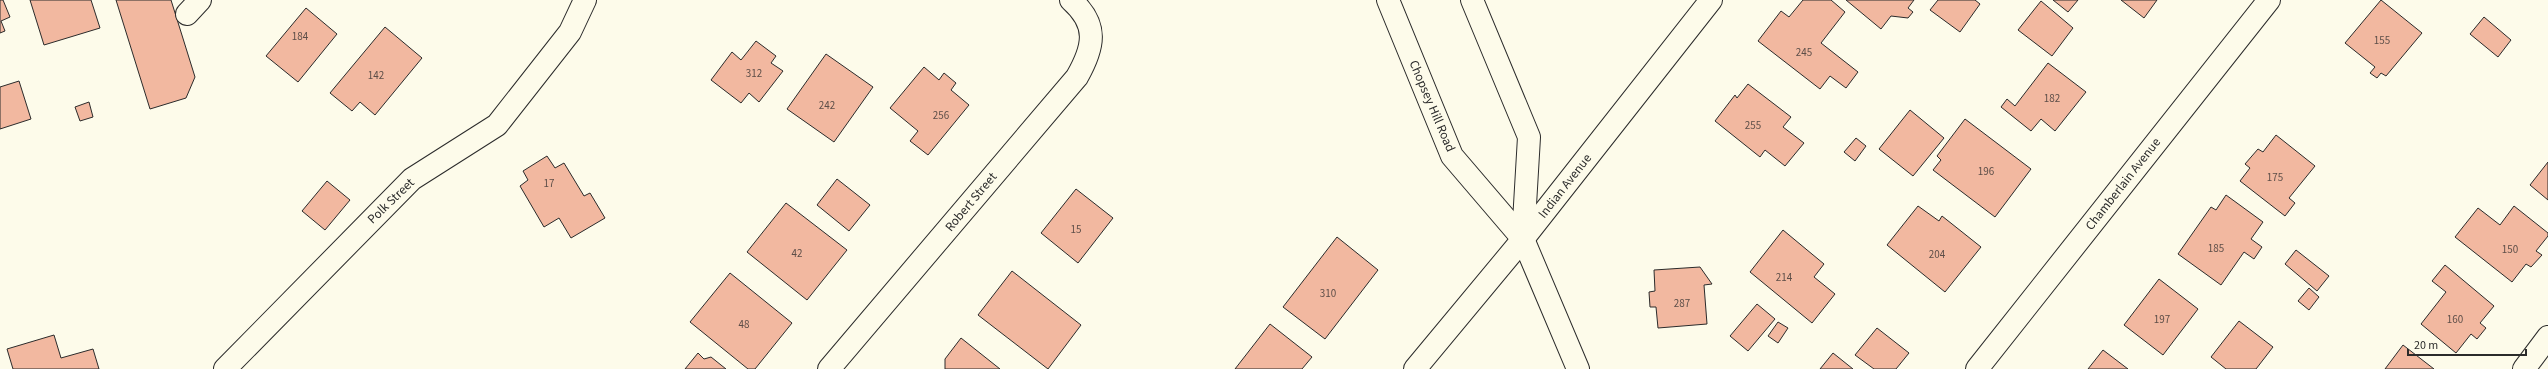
<svg xmlns="http://www.w3.org/2000/svg" width="2548" height="369" viewBox="0 0 2548 369" font-family="'Source Sans 3',sans-serif">
	<style>
		.building { fill: #f2b8a0; stroke: #2b2b2b }
		.lines { fill: none; stroke-linecap: round; stroke-linejoin: round }
		.minor-casing { stroke: #2b2b2b; stroke-width: 24 }
		.major-casing { stroke: #2b2b2b; stroke-width: 24 }
		.minor { stroke: #fdfbea; stroke-width: 22 }
		.major { stroke: #fdfbea; stroke-width: 22 }
		.labels { text-anchor: middle; dominant-baseline: central; stroke-width: 3; stroke-linejoin: round; paint-order: stroke }
		.number-label { font-size: 11px; fill: #5d4e48 }
		.street-label { font-size: 13px; fill: #2b2b2b; stroke: #fdfbea }
	</style>
	<rect width="100%" height="100%" fill="#fdfbea"/>
	<g class="building">
		<path d="M0,0H3L10,17L1,21L5,31L0,33Z"/>
		<path d="M30,0H91L100,28L44,45Z"/>
		<path d="M116,0H171L195,77L186,98L150,109Z"/>
		<path d="M1803,0H1831L1845,12L1821,43L1858,72L1846,88L1830,76L1820,89L1758,41L1781,11L1789,17Z"/>
		<path d="M1846,0H1914L1908,8L1913,12L1908,18L1891,16L1881,29Z"/>
		<path d="M1938,0H1975L1980,4L1960,32L1930,10Z"/>
		<path d="M2053,0H2078L2068,12Z"/>
		<path d="M2121,0H2157L2144,18Z"/>
		<path d="M2381,0L2422,33L2386,76L2381,73L2377,78L2370,73L2375,67L2345,43Z"/>
		<path d="M2041,1L2073,28L2052,56L2018,30Z"/>
		<path d="M306,8L337,34L298,82L266,56Z"/>
		<path d="M2484,17L2511,40L2498,57L2470,34Z"/>
		<path d="M385,27L422,58L375,115L360,102L352,111L330,93Z"/>
		<path d="M756,41L776,56L771,63L783,71L759,102L749,93L741,103L711,80L732,52L741,60Z"/>
		<path d="M826,54L873,87L834,142L787,109Z"/>
		<path d="M2048,63L2086,92L2055,131L2041,119L2031,131L2001,107L2007,99L2015,106Z"/>
		<path d="M924,67L939,80L944,73L956,83L951,90L969,105L928,155L910,141L918,131L890,108Z"/>
		<path d="M19,81L31,119L0,129V87Z"/>
		<path d="M1748,84L1791,117L1783,127L1804,143L1785,166L1765,150L1760,157L1715,121L1735,95L1737,98Z"/>
		<path d="M89,102L93,117L80,121L75,107Z"/>
		<path d="M1910,110L1944,138L1913,176L1879,149Z"/>
		<path d="M1965,119L2031,169L1995,217L1933,170L1941,160L1937,156Z"/>
		<path d="M2276,135L2315,166L2289,198L2295,203L2285,216L2240,181L2250,168L2245,164L2258,149L2263,152Z"/>
		<path d="M1856,138L1866,146L1855,161L1844,152Z"/>
		<path d="M547,156L555,168L564,163L584,196L590,193L605,218L571,238L559,218L544,227L520,186L528,180L523,171Z"/>
		<path d="M2548,162V200L2530,185Z"/>
		<path d="M837,179L870,205L849,231L817,205Z"/>
		<path d="M327,181L350,200L325,230L302,211Z"/>
		<path d="M1076,189L1113,218L1078,263L1041,233Z"/>
		<path d="M2226,195L2263,222L2251,239L2262,247L2254,259L2244,252L2221,285L2178,254L2211,207L2216,210Z"/>
		<path d="M786,203L847,250L807,300L747,252Z"/>
		<path d="M1918,206L1939,221L1942,216L1981,247L1945,292L1887,245Z"/>
		<path d="M2514,206L2548,233V236L2536,251L2542,255L2531,267L2526,264L2512,282L2455,237L2478,208L2500,225Z"/>
		<path d="M1783,230L1824,264L1814,277L1835,294L1812,323L1750,272Z"/>
		<path d="M1337,237L1378,270L1325,339L1283,307Z"/>
		<path d="M2296,250L2329,276L2317,291L2285,264Z"/>
		<path d="M2445,265L2494,306L2480,323L2486,328L2477,339L2471,334L2456,353L2421,324L2446,292L2432,281Z"/>
		<path d="M1700,267L1712,284L1704,285L1707,324L1658,328L1656,307H1650L1649,292L1655,291L1654,270Z"/>
		<path d="M1012,271L1081,325L1048,369L978,315Z"/>
		<path d="M730,273L792,323L755,369H748L690,322Z"/>
		<path d="M2159,279L2198,309L2163,355L2124,325Z"/>
		<path d="M2309,288L2319,297L2309,310L2298,301Z"/>
		<path d="M1757,304L1775,319L1748,351L1730,336Z"/>
		<path d="M2239,321L2273,347L2256,369H2226L2211,357Z"/>
		<path d="M1778,322L1788,328L1778,343L1768,336Z"/>
		<path d="M1270,324L1312,357L1302,369H1235Z"/>
		<path d="M1877,328L1909,353L1896,369H1874L1855,355Z"/>
		<path d="M54,335L61,358L93,349L99,369H13L7,349Z"/>
		<path d="M961,338L1000,369H945V359Z"/>
		<path d="M2403,345L2434,369H2385Z"/>
		<path d="M2103,350L2128,369H2088Z"/>
		<path d="M698,353L704,359L711,357L726,369H685Z"/>
		<path d="M1833,353L1853,369H1820Z"/>
	</g>
	<g class="lines">
		<g class="minor-casing">
			<g id="minor">
				<path d="M187,14L200,0"/>
				<path d="M225,369L412,179L497,125L570,32L585,0"/>
				<path d="M829,369L1077,77C1094,47 1099,25 1071,0"/>
				<path d="M1415,369L1523,239L1711,0"/>
				<path d="M1977,369L2269,0"/>
				<path d="M2524,369L2548,337"/>
			</g>
		</g>
		<g class="major-casing">
			<g id="major">
				<path d="M1388,0L1452,156L1523,239L1578,369"/>
				<path d="M1472,0L1529,137L1523,239"/>
			</g>
		</g>
		<use href="#minor" class="minor"/>
		<use href="#major" class="major"/>
	</g>
	<g class="labels">
		<g class="number-label">
			<text x="300" y="36">184</text>
			<text x="2382" y="40">155</text>
			<text x="1804" y="52">245</text>
			<text x="754" y="73">312</text>
			<text x="376" y="75">142</text>
			<text x="2052" y="98">182</text>
			<text x="827" y="105">242</text>
			<text x="941" y="115">256</text>
			<text x="1753" y="125">255</text>
			<text x="1986" y="171">196</text>
			<text x="2275" y="177">175</text>
			<text x="549" y="183">17</text>
			<text x="1076" y="229">15</text>
			<text x="2216" y="248">185</text>
			<text x="2510" y="249">150</text>
			<text x="797" y="253">42</text>
			<text x="1937" y="254">204</text>
			<text x="1784" y="277">214</text>
			<text x="1328" y="293">310</text>
			<text x="1682" y="303">287</text>
			<text x="2162" y="319">197</text>
			<text x="2455" y="319">160</text>
			<text x="744" y="324">48</text>
		</g>
		<g class="street-label">
			<text transform="translate(1432 106) rotate(67)">Chopsey Hill Road</text>
			<text transform="translate(2123 184) rotate(-52)">Chamberlain Avenue</text>
			<text transform="translate(1565 186) rotate(-52)">Indian Avenue</text>
			<text transform="translate(391 201) rotate(-44)">Polk Street</text>
			<text transform="translate(971 202) rotate(-50)">Robert Street</text>
		</g>
	</g>
	<path d="M2408 349v6h118v-6" fill="none" stroke="#2b2b2b" stroke-width="2"/>
	<text x="2414" y="349" font-size="12" fill="#2b2b2b" stroke="#fdfbea" stroke-width="3" paint-order="stroke">20 m</text>
</svg>
